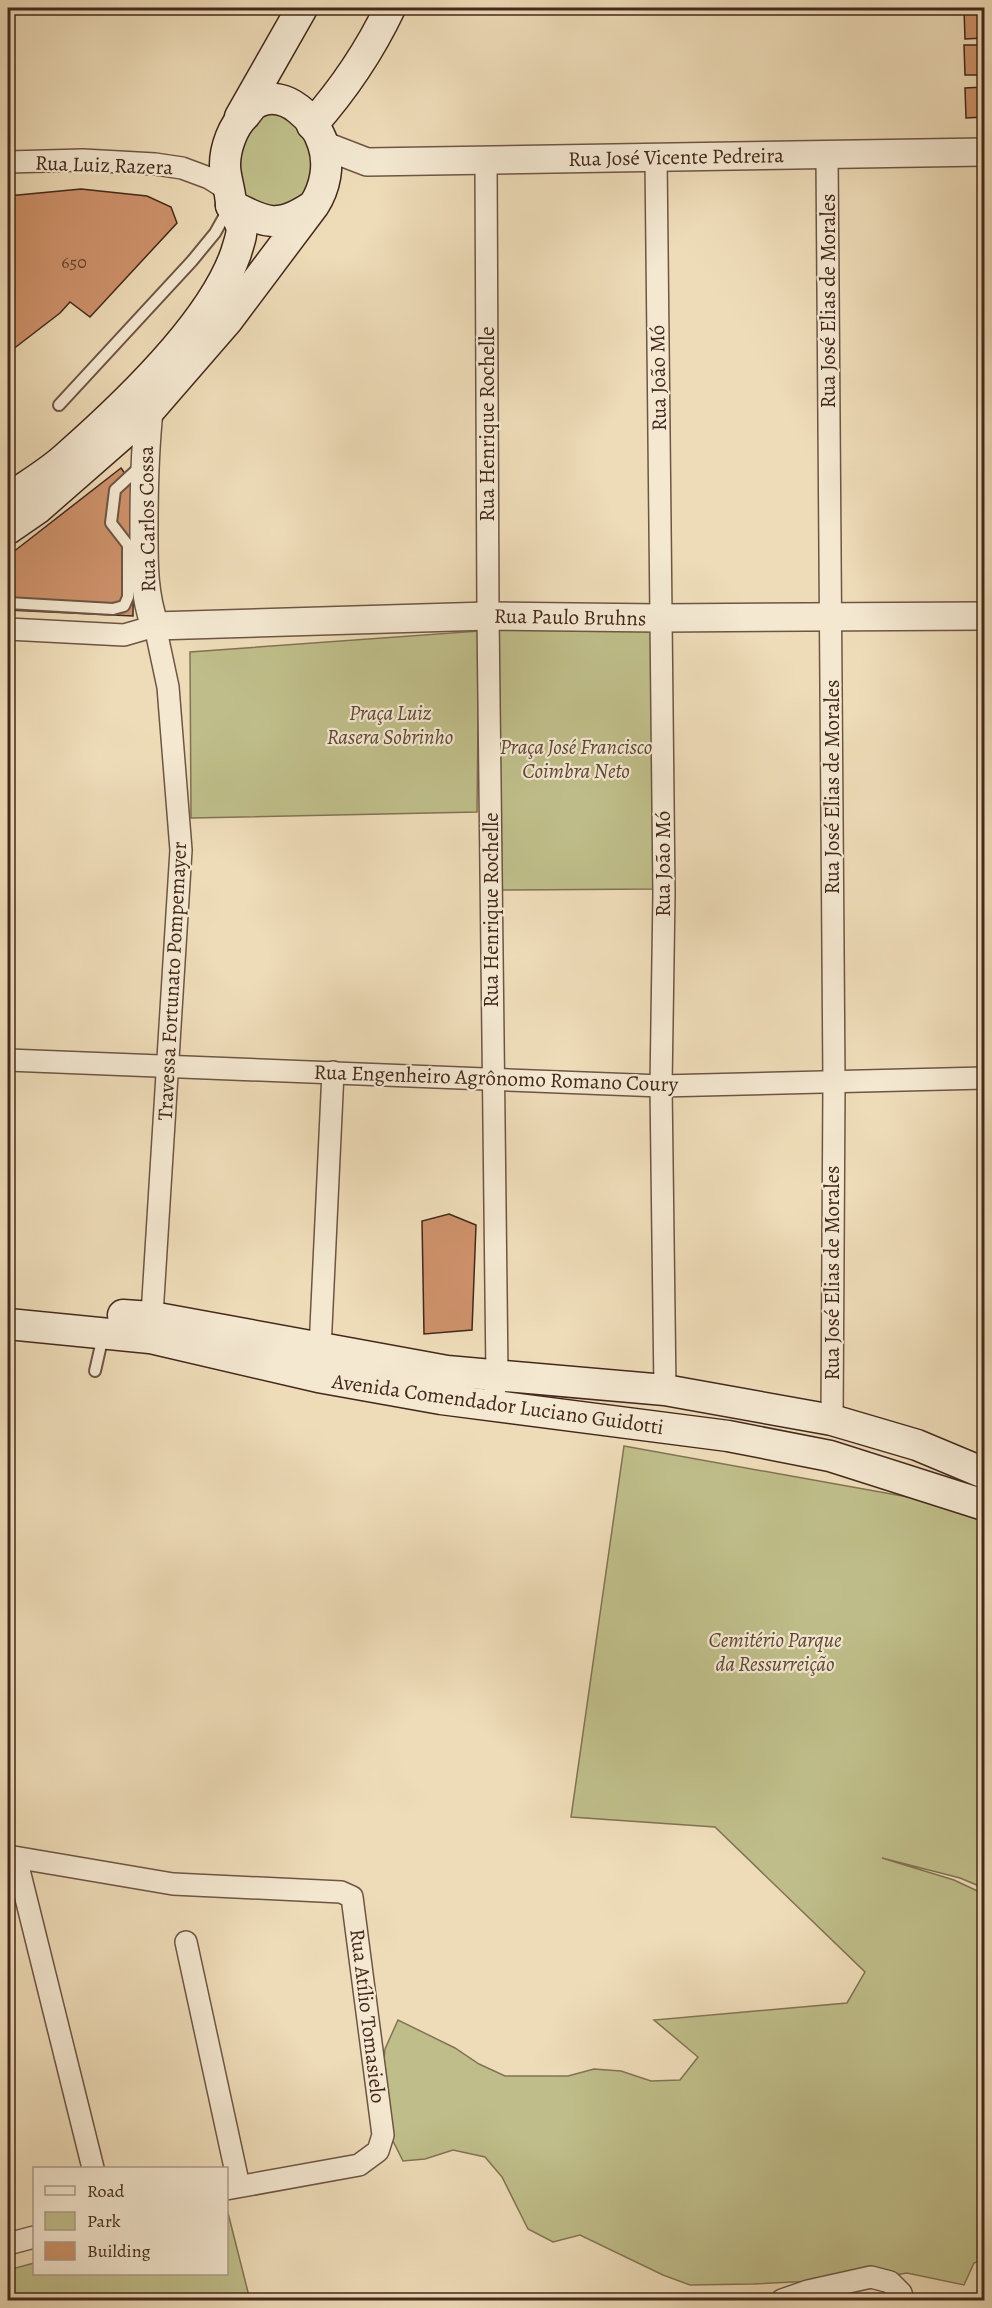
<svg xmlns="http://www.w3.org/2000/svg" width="992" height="2308" viewBox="0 0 992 2308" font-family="Alegreya,serif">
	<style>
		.green { fill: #bfbe8a; stroke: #827354; stroke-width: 1.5 }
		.building { fill: #ce926b; stroke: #44281d; stroke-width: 1.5 }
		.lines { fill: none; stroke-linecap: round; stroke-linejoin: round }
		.service-casing { stroke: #6e5544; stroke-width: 14 }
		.minor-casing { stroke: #6e5544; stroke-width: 24 }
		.tertiary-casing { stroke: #6e5544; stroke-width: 30 }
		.secondary-casing { stroke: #44281d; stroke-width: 33 }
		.service { stroke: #f4e8d1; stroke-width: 10 }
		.minor { stroke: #f4e8d1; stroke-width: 21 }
		.tertiary { stroke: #f4e8d1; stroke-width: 27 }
		.secondary { stroke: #f4e8d1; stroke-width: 30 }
		.labels { text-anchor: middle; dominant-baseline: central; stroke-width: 4.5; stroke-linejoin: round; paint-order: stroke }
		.number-label { font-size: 18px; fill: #664230 }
		.street-label { font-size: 21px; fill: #44281d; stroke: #f4e8d1 }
		.park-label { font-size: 21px; font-style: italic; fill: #5d4633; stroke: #f4e8d1 }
	</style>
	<rect width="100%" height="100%" fill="#eedcb8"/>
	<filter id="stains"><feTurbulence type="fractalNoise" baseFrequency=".00333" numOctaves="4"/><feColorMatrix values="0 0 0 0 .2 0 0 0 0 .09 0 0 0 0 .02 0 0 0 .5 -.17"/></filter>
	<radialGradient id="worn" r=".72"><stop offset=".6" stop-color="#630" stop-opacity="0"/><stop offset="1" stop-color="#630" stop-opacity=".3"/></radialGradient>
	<g class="green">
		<path d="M274,106L309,133L317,178L293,208L258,206L246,196L239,185L237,152L246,126Z"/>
		<path d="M655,629L656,889L498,890L497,630Z"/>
		<path d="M479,631L477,812L191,818L190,652Z"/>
		<path d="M624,1446L947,1504L984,1519V1888L960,1878L882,1858L954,1880L984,1894V2259L974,2263L964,2285L907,2273L877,2278L753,2284L690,2285L663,2275L580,2235L553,2242L528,2229L502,2177L485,2157L453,2150L425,2159L403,2161L392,2139L382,2079L385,2049L398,2020L455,2048L479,2064L505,2076H568L594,2069L621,2071L651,2081L680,2080L698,2057L654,2020L847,2003L865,1972L715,1827L571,1817Z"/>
		<path d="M227,2209L250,2300H8V2270L34,2263V2274H226Z"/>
	</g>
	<g class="building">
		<path d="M984,8V38L965,39L964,9Z"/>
		<path d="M964,45H984V75H965Z"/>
		<path d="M984,87V117L966,118L965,88Z"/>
		<path d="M81,189L147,196L171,207L177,223L90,317L70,302L60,313L8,353V196Z"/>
		<path d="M121,468L134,486L133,616L8,610V556Z"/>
		<path d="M449,1214L476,1225L472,1330L424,1334L422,1221Z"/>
	</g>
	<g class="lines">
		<g class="service-casing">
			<g id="service">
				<path d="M59,405L192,261L215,233L229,208"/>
				<path d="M8,603L113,609L124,606L128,597V545L111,523L115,490L142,465"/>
				<path d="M95,1371L103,1336"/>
			</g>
		</g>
		<g class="minor-casing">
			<g id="minor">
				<path d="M827,155L834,1083L832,1420"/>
				<path d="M656,157L664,894L661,1086L665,1390"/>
				<path d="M486,160L488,616L497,1376L495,1389"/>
				<path d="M8,162L83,160L155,164L182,168L209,178L231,192"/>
				<path d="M8,629L124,635L155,626L168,687L181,850L151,1331"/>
				<path d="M8,1060L661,1086L984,1078"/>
				<path d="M320,1349L333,1072"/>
				<path d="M8,1856L173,1884L341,1892L352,1897L383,2135L378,2151L359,2165L226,2189"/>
				<path d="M16,1858L93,2168"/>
				<path d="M186,1942L239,2186"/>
				<path d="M8,2244L34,2237"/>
				<path d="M782,2300L808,2291L871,2277L890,2282L901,2293L903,2300"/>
			</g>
		</g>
		<g class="tertiary-casing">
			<g id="tertiary">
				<path d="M323,145L367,162L984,152"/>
				<path d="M149,411C145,449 144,487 144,526C144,560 143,593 155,626L488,616L660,618L984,616"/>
			</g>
		</g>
		<g class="secondary-casing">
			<g id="secondary">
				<path d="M240,117L302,8"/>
				<path d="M312,125C343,90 370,50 390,8"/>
				<path d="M8,499C26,486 47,474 64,459C121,409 211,325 236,253C238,245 243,234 241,226C239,219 234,212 231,205"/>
				<path d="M8,529L37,509L149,411L227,321L314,205C325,188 330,165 323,144C315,119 286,89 258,102C253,104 248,111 245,115C233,126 225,148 225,165C225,178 231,192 231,205C266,224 279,229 314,205"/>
				<path d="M123,1315L152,1317L447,1371L665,1390L832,1420L917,1445L984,1473"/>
				<path d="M8,1324L150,1338L318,1377L441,1399L728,1436L830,1456L984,1505"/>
			</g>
		</g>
		<use href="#service" class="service"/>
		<use href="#minor" class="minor"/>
		<use href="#tertiary" class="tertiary"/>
		<use href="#secondary" class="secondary"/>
	</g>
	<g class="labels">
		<g class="number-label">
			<text x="74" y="262">650</text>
		</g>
		<g class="street-label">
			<text transform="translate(676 157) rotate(-1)">Rua José Vicente Pedreira</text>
			<text transform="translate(104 165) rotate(2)">Rua Luiz Razera</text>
			<text transform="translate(828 301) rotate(-90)">Rua José Elias de Morales</text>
			<text transform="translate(658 378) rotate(-91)">Rua João Mó</text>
			<text transform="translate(487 424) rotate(-90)">Rua Henrique Rochelle</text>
			<text transform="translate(147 519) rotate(-91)">Rua Carlos Cossa</text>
			<text transform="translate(570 617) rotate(1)">Rua Paulo Bruhns</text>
			<text transform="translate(832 787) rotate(-90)">Rua José Elias de Morales</text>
			<text transform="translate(663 864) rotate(-90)">Rua João Mó</text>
			<text transform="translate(491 910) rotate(-90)">Rua Henrique Rochelle</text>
			<text transform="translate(172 981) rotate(-87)">Travessa Fortunato Pompemayer</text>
			<text transform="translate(496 1078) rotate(2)">Rua Engenheiro Agrônomo Romano Coury</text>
			<text transform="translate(832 1273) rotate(-90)">Rua José Elias de Morales</text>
			<text transform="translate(498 1404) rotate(8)">Avenida Comendador Luciano Guidotti</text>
			<text transform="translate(368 2016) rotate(83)">Rua Atílio Tomasielo</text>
		</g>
		<g class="park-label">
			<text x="390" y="713">Praça Luiz<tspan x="390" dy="24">Rasera Sobrinho</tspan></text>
			<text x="576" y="747">Praça José Francisco<tspan x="576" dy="24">Coimbra Neto</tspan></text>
			<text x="775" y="1640">Cemitério Parque<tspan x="775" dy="24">da Ressurreição</tspan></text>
		</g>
	</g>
	<rect width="992" height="2308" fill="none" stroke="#eedcb8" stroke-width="30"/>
	<rect x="9" y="9" width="974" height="2290" fill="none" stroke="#44281d" stroke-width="3"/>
	<rect x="15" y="15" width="962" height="2278" fill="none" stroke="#44281d" stroke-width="1.5"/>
	<rect x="33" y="2167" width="195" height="108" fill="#f4e8d1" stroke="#ae9b89" stroke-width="1.5"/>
	<rect x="45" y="2186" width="30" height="9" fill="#f4e8d1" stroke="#ae9b89" stroke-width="1.5"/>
	<text x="87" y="2197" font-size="18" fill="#44281d">Road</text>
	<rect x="45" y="2212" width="30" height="18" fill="#bfbe8a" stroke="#ae9b89" stroke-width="1.5"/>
	<text x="87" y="2227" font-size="18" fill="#44281d">Park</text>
	<rect x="45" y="2242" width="30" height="18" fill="#ce926b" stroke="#ae9b89" stroke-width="1.5"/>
	<text x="87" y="2257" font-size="18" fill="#44281d">Building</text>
	<rect width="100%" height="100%" filter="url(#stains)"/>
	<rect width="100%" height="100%" fill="url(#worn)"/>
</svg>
